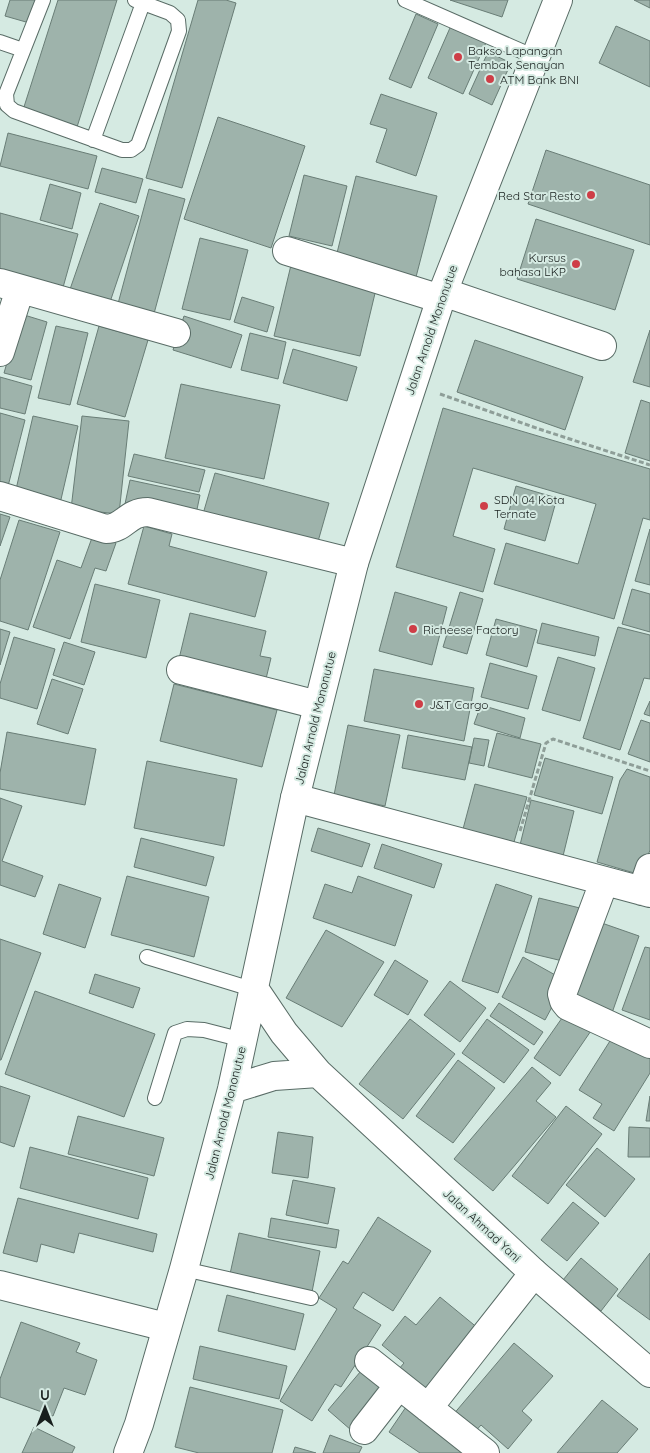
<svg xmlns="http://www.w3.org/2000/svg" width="650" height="1453" font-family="Quicksand,sans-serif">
<rect width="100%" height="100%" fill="#d5eae2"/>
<path fill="#9eb3ab" stroke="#697d76" d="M 10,0 L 40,0 L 33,24 L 5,16 Z
M 58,0 L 117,0 L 77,127 L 23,110 Z
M 198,0 L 226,0 L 236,3 L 182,188 L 146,178 Z
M 450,0 L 508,0 L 502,17 Z
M 634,0 L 650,0 L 650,8 Z
M 416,14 L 438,24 L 411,88 L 389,79 Z
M 453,21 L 489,36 L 463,94 L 428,78 Z
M 616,26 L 650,41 L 650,87 L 599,63 Z
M 488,52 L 511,63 L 492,105 L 469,94 Z
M 381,94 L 437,113 L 416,176 L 376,162 L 387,129 L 370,124 Z
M 218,117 L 305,146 L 271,248 L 184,219 Z
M 8,133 L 97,156 L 88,189 L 0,166 Z
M 546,150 L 650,185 L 650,245 L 528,204 Z
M 102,168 L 143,179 L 136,203 L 95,192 Z
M 304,175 L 347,186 L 332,246 L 289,236 Z
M 356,176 L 437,196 L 416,277 L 336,257 Z
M 50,184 L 81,193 L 72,229 L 40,220 Z
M 149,189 L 185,199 L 152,321 L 116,311 Z
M 100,203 L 139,216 L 108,308 L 68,295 Z
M 0,213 L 78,234 L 62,291 L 0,274 Z
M 536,219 L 634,250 L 615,310 L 517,279 Z
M 200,238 L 248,250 L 230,320 L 182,309 Z
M 291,265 L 377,285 L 360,356 L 274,336 Z
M 242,297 L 274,307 L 267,332 L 234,322 Z
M 21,314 L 47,322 L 31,380 L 4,373 Z
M 184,316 L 242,335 L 231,368 L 173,350 Z
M 56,326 L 88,333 L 70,405 L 38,398 Z
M 99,326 L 148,340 L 125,417 L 77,404 Z
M 650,330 L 650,387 L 633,382 Z
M 250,333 L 286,342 L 278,379 L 241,370 Z
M 475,340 L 583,377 L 565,430 L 457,392 Z
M 293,349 L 357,367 L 347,401 L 283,383 Z
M 0,377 L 32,386 L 25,414 L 0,408 Z
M 181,384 L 280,405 L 264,479 L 165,458 Z
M 641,400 L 650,403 L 650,461 L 625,453 Z
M 443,408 L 650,469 L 650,520 L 643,518 L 614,619 L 494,584 L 506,543 L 578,564 L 596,504 L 473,468 L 453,536 L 495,549 L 483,592 L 396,567 Z
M 0,413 L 25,420 L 6,494 L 0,493 Z
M 33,416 L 78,426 L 59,508 L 14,498 Z
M 82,416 L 129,421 L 119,514 L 71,509 Z
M 134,454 L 205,470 L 199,492 L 128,476 Z
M 215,473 L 329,503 L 317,545 L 203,514 Z
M 130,480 L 200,495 L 195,519 L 125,504 Z
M 516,486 L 557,498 L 545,541 L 504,529 Z
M 0,514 L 10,517 L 0,546 Z
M 19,520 L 60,532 L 28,630 L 0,621 L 0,580 Z
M 144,526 L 172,534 L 169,546 L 267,572 L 255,617 L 128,584 Z
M 650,529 L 650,585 L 635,581 Z
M 93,535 L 116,543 L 106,571 L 95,568 L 70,639 L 33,627 L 57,560 L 81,568 Z
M 95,584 L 160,600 L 146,658 L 81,642 Z
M 632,589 L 650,594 L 650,632 L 622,624 Z
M 395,592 L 447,607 L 432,665 L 379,651 Z
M 460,592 L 483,599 L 467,654 L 443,647 Z
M 190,613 L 266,631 L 260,656 L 271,658 L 265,683 L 178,663 Z
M 496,619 L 537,630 L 527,667 L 486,655 Z
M 542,623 L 599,637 L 595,656 L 537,643 Z
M 618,627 L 650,635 L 650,679 L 644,678 L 620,750 L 583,738 Z
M 0,629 L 10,632 L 0,665 Z
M 14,637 L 55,649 L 37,709 L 0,698 L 0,684 Z
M 64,642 L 95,652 L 84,685 L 53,675 Z
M 558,657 L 595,668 L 580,721 L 542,710 Z
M 490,663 L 537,676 L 528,709 L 481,697 Z
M 374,669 L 474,688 L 464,741 L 364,721 Z
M 52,679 L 83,689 L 68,734 L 37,724 Z
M 174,684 L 277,710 L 262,767 L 160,741 Z
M 650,701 L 650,716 L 644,714 Z
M 481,705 L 525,718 L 520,738 L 474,724 Z
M 641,720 L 650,723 L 650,762 L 628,754 Z
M 348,725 L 400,735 L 385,806 L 334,795 Z
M 7,732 L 96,749 L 85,805 L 0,789 L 0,773 Z
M 497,733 L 541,744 L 532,778 L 488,767 Z
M 408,735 L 472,747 L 465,780 L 402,768 Z
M 474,738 L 489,740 L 484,766 L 469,763 Z
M 545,758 L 613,777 L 602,814 L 534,795 Z
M 147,761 L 237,779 L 224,846 L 134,828 Z
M 627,769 L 650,777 L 650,850 L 641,875 L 597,862 L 620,780 Z
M 475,784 L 527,797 L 514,842 L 463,829 Z
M 0,798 L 22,806 L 2,861 L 43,876 L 35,897 L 0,885 Z
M 531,800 L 574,811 L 563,856 L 520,845 Z
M 318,828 L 370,844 L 362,867 L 311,851 Z
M 141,838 L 214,857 L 206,886 L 134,867 Z
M 382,844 L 442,864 L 434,888 L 374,868 Z
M 127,876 L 209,897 L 194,957 L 111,935 Z
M 358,876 L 412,895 L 395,946 L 313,918 L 325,884 L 352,893 Z
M 59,884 L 101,898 L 85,948 L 43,934 Z
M 496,884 L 532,896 L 498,993 L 462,981 Z
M 539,898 L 584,909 L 571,963 L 525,952 Z
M 596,921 L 639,936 L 612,1013 L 569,998 Z
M 326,930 L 384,962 L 342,1027 L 286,998 Z
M 0,939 L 41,953 L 1,1060 L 0,1060 Z
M 645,947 L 650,948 L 650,1020 L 622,1010 Z
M 523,957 L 566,981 L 545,1020 L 502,997 Z
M 395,960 L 428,981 L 408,1015 L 374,995 Z
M 95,974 L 140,988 L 133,1008 L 89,993 Z
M 450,981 L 486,1008 L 460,1042 L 424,1015 Z
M 35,991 L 155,1034 L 124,1117 L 5,1074 Z
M 499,1003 L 543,1032 L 534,1045 L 490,1016 Z
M 569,1008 L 595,1025 L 560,1076 L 534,1058 Z
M 410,1019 L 455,1054 L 403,1119 L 359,1084 Z
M 487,1019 L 529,1050 L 504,1083 L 462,1053 Z
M 615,1033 L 650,1055 L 650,1073 L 614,1131 L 593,1118 L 602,1104 L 579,1090 Z
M 458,1060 L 495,1088 L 453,1143 L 416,1116 Z
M 532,1067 L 551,1083 L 536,1101 L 556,1117 L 493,1191 L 454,1159 Z
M 0,1086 L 30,1096 L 14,1147 L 0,1142 Z
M 650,1096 L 650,1121 L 646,1121 Z
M 566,1106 L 602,1134 L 548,1204 L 512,1176 Z
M 78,1116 L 164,1138 L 154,1176 L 68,1154 Z
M 629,1127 L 650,1128 L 650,1157 L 628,1157 Z
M 278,1132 L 313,1137 L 308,1178 L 272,1173 Z
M 30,1147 L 148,1178 L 138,1219 L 20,1188 Z
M 597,1148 L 635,1179 L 605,1217 L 566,1185 Z
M 293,1180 L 335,1188 L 328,1224 L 286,1215 Z
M 18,1198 L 157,1234 L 153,1252 L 79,1233 L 74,1253 L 41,1244 L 37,1262 L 3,1253 Z
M 573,1202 L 599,1223 L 567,1261 L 541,1240 Z
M 378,1217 L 431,1251 L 393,1311 L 363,1292 L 353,1308 L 381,1325 L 341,1387 L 335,1384 L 312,1421 L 280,1401 L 337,1309 L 319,1298 L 343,1261 L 348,1264 Z
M 271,1218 L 339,1230 L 336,1248 L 268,1237 Z
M 239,1233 L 320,1251 L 312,1292 L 230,1274 Z
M 650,1253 L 650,1320 L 617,1296 Z
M 581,1258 L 618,1289 L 601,1311 L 563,1280 Z
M 227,1295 L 304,1314 L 295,1350 L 218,1331 Z
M 440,1297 L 479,1329 L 422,1400 L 393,1376 L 404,1363 L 382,1345 L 405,1316 L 416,1325 Z
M 21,1322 L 80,1343 L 76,1352 L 97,1360 L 85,1395 L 64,1388 L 53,1416 L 0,1397 L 0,1379 Z
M 514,1343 L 553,1376 L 522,1411 L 532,1420 L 508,1449 L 481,1425 L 474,1433 L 452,1416 Z
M 200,1346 L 287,1366 L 279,1399 L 193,1379 Z
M 366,1365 L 390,1385 L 351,1430 L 328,1410 Z
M 190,1387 L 283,1410 L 272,1453 L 199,1453 L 175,1447 Z
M 602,1400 L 638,1429 L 617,1453 L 557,1453 Z
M 408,1404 L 480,1453 L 420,1453 L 389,1432 Z
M 34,1427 L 75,1447 L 72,1453 L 22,1453 Z
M 330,1435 L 362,1447 L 359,1453 L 323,1453 Z
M 295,1447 L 316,1453 L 293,1453 Z"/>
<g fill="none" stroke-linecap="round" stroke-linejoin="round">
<defs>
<path id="lane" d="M 43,0 L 6,94 L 7,105 L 14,111 L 122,150 L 131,150 L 138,145 L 179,31 L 178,20 L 170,13 L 135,0
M 405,0 L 535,57
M 0,42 L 23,50
M 93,140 L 143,3
M 147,957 L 255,990
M 155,1098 L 175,1033 L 187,1029 L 204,1030 L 243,1040
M 184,1269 L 311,1298"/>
<path id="street" d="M 287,251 L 441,299
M 0,283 L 176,333
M 443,292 L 602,346
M 0,352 L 20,289
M 0,496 L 106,529 C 124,529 127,512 148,512 L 354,563
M 181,670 L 318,705
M 295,798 L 650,893
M 604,882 L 562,994 L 564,1001 L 568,1006 L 650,1044
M 642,891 L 650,868
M 0,1285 L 166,1327
M 369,1361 L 485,1453
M 428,1408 L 534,1273
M 364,1430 L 399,1385"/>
<path id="highway" d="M 255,990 L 284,1033 L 318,1073 L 534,1273 L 650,1373
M 232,1089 L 274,1076 L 318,1073
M 128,1453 L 139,1424 L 184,1269 L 232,1089 L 295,798 L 354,563 L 443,292 L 558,0"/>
</defs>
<use href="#lane" stroke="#596c66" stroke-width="16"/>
<use href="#street" stroke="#596c66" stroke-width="30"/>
<use href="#highway" stroke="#596c66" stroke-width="30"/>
<path stroke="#8e9e98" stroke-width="3" stroke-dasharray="5 2.5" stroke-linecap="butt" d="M 440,394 L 539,429 L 650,465
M 520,831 L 546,743 L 553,739 L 650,771"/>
<use href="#lane" stroke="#fff" stroke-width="14"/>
<use href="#street" stroke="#fff" stroke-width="28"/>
<use href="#highway" stroke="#fff" stroke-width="28"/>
</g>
<g fill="#ce3e47" stroke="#d5eae2" stroke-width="2">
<circle cx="458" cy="57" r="5"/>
<circle cx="490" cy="79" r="5"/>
<circle cx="591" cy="195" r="5"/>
<circle cx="576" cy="264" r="5"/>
<circle cx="484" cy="506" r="5"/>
<circle cx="413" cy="629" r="5"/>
<circle cx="419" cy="704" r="5"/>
</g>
<g text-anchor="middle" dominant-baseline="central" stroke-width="4" stroke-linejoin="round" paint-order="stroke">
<g font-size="12" fill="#181f1d" stroke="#d5eae2" text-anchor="start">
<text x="468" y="50">Bakso Lapangan<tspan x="468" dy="14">Tembak Senayan</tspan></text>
<text x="500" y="79">ATM Bank BNI</text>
<text x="581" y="195" text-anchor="end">Red Star Resto</text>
<text x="566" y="257" text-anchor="end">Kursus<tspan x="566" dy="14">bahasa LKP</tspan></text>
<text x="494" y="499">SDN 04 Kota<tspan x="494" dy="14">Ternate</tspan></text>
<text x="423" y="629">Richeese Factory</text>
<text x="429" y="704">J&amp;T Cargo</text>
</g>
<g font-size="12" fill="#181f1d" stroke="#d5eae2">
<text transform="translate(431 330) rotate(-71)">Jalan Arnold Mononutue</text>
<text transform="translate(315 718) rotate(-76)">Jalan Arnold Mononutue</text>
<text transform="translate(225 1113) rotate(-76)">Jalan Arnold Mononutue</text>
<text transform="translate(482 1225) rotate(43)">Jalan Ahmad Yani</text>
</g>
</g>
<g transform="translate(45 1408)" stroke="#d5eae2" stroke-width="4" paint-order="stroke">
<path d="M0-4L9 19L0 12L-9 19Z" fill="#181f1d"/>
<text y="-8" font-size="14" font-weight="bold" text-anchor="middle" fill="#181f1d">U</text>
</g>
</svg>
